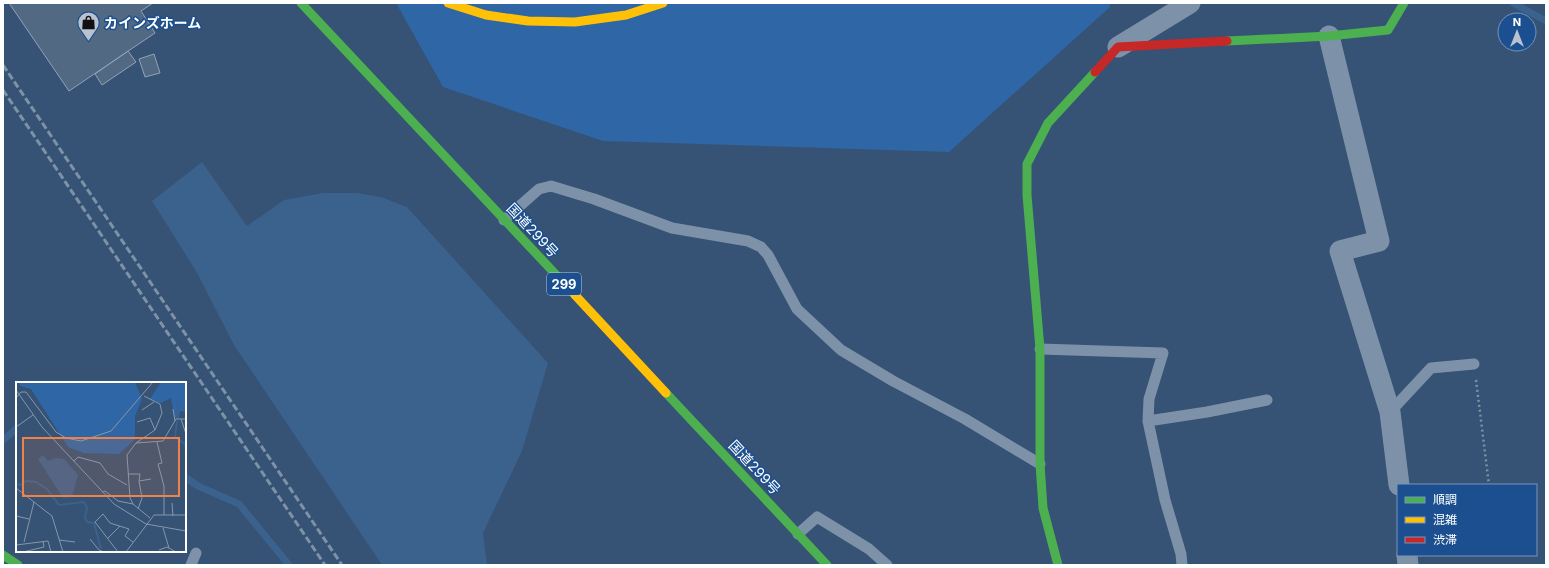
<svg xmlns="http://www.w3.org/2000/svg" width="1549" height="568" font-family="Inter,'Noto Sans JP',sans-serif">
<rect width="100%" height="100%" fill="#365274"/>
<path fill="#2f66a5" d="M 396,3 L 1110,3 L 1110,7 L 949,152 L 603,141 L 443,87 Z"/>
<path fill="#3b618d" d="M 202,162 L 247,226 L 284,200 L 323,193 L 357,193 L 381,197 L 407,207 L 548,363 L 522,451 L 483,533 L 487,565 L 382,565 L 234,345 L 196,271 L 152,201 Z"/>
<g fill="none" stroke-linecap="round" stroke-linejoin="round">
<path stroke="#3b618d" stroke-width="7" d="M 1513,3 L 1546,21
M 3,440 L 17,428
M 185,477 L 198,486 L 239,504 L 289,565"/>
</g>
<path fill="#526984" stroke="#92a2b6" d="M 9,3 L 153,3 L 141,11 L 155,33 L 69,91 Z
M 128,51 L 136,62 L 102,85 L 95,74 Z
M 154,54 L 160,73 L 145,77 L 139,59 Z"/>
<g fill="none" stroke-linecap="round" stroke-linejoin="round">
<path stroke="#7d92a8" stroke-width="2.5" stroke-dasharray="2 3" stroke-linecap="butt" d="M 1476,380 L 1489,485"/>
<path stroke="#7d92a8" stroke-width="11" d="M 504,220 L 539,189 L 551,186 L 594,199 L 672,228 L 748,241 L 761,247 L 768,255 L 797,309 L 841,350 L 893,381 L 965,419 L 1040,464
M 1040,349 L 1163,353 L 1149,399 L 1148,421 L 1165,500 L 1181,554 L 1182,565
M 1390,412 L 1431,368 L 1474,364
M 1148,421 L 1207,412 L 1267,400
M 798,534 L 817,517 L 869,549 L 887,565
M 191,565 L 196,553"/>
<path stroke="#7d92a8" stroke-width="21" d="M 1329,36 L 1379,241 L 1340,251 L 1390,412 L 1399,485
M 1118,47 L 1190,3
M 1407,555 L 1408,565"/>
<path stroke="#4caf50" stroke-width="9" d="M 301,3 L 575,295
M 1227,41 L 1329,36 L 1388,30 L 1404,3
M 666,393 L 827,565
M 3,555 L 18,565
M 1058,565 L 1043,508 L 1040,464 L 1040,349 L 1027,195 L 1027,164 L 1048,123 L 1095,72"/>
<path stroke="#ffc107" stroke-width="9" d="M 448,3 L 486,15 L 528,21 L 575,22 L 626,15 L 663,3
M 575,295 L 666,393"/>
<path stroke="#c62828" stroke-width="9" d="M 1095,72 L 1118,47 L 1227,41"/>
<path stroke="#7e92a7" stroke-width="3" stroke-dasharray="7 3" stroke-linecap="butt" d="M 3,65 L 342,565
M 3,90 L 325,565"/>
</g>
<defs>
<symbol id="shop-pin" viewBox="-11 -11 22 30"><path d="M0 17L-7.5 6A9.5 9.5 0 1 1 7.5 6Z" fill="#b9c2ce" stroke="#1b4f8f"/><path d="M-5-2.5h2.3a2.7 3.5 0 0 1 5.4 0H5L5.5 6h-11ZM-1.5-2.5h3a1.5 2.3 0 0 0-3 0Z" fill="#111"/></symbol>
</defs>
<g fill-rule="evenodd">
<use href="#shop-pin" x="76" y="10" width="25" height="34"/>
</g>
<g text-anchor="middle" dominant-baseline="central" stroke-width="3" stroke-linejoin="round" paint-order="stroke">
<rect fill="#1b4f8f" stroke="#bbcadd" stroke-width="1" x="547" y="273" width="34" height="22" rx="3"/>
<g font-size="13" font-weight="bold" fill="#fff">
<text x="564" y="284">299</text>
</g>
<g font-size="14" font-weight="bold" fill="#fff" stroke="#1b4f8f" text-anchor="start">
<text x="104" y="22">カインズホーム</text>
</g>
<g font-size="14" fill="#fff" stroke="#1b4f8f">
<text transform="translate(533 230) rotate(47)">国道299号</text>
<text transform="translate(755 467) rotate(47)">国道299号</text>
</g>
</g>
<g transform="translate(16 382)">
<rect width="170" height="170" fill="#365274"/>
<path d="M 3,0 L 119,0 L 126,17 L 119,34 L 119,57 L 103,72 L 68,71 L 52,65 L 15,7 L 4,4 ZM 145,0 L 170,0 L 170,30 L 164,29 L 163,36 L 159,36 L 155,16 L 145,21 L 134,17 Z" fill="#2f66a5"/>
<path d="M 27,73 L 32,79 L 39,76 L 48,77 L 62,93 L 56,115 L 47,116 L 22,77 Z" fill="#3b618d"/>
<path fill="none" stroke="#3b618d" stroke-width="2" d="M 161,35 L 162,20M 161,39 L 159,55 L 169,62 L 170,68M 0,102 L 4,103 L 10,99 L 20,100 L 31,107 L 43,123 L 68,120 L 71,126 L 69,136 L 71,140 L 78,141 L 85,167"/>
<path fill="none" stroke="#8697ac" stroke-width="1" d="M 0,8 L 26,45 L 98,122 L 130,142 L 170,149M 0,16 L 5,10 L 10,10 L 40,50 L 50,56 L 65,59 L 95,49 L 137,0M 157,27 L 159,39M 126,28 L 138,20M 165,37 L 170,52M 121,40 L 134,36 L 139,48M 0,45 L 17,33M 141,60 L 146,81 L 142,82 L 148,104 L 148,133M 120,61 L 139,48 L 146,31 L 144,22 L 128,14M 58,79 L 62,75 L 84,81 L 92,92 L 111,103M 112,92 L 124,92 L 123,99 L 126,116 L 122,127M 123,99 L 135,97M 0,106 L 36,134 L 47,170M 87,110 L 89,109 L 102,119 L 117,122M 156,121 L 157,134M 0,134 L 13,137M 134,136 L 117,122 L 114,116 L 111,73 L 120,61 L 147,59 L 160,37 L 170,37M 147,146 L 153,166M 92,156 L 104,144M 74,157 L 83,168 L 88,170M 43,158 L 59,160M 8,160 L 18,120M 0,163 L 32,159 L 35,170M 143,168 L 151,165 L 160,170M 7,170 L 28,165 L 27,159M 102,170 L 79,140 L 87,132 L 94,141 L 113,147 L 109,154 L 117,160M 110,170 L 138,133 L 170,133"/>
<path fill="#ee8249" fill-opacity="0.15" stroke="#ee8249" stroke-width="2" d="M 7,56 L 163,56 L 163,114 L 7,114 Z"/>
<rect width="170" height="170" fill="none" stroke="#fff" stroke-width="2"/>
</g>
<rect width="1549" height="568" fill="none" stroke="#ffffff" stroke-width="8"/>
<rect x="1397" y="484" width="140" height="72" fill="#1b4f8f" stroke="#7695bc"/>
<rect x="1405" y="497" width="20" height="6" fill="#4caf50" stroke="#7695bc"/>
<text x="1433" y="504" font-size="12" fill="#ffffff">順調</text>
<rect x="1405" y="517" width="20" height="6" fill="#ffc107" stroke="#7695bc"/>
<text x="1433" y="524" font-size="12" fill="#ffffff">混雑</text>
<rect x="1405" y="537" width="20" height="6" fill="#c62828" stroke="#7695bc"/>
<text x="1433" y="544" font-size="12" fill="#ffffff">渋滞</text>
<g transform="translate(1517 32)"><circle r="19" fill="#1b4f8f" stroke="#7695bc"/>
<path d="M0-3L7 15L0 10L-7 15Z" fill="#b9c2ce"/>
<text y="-6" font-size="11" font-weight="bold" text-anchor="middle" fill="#ffffff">N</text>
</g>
</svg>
